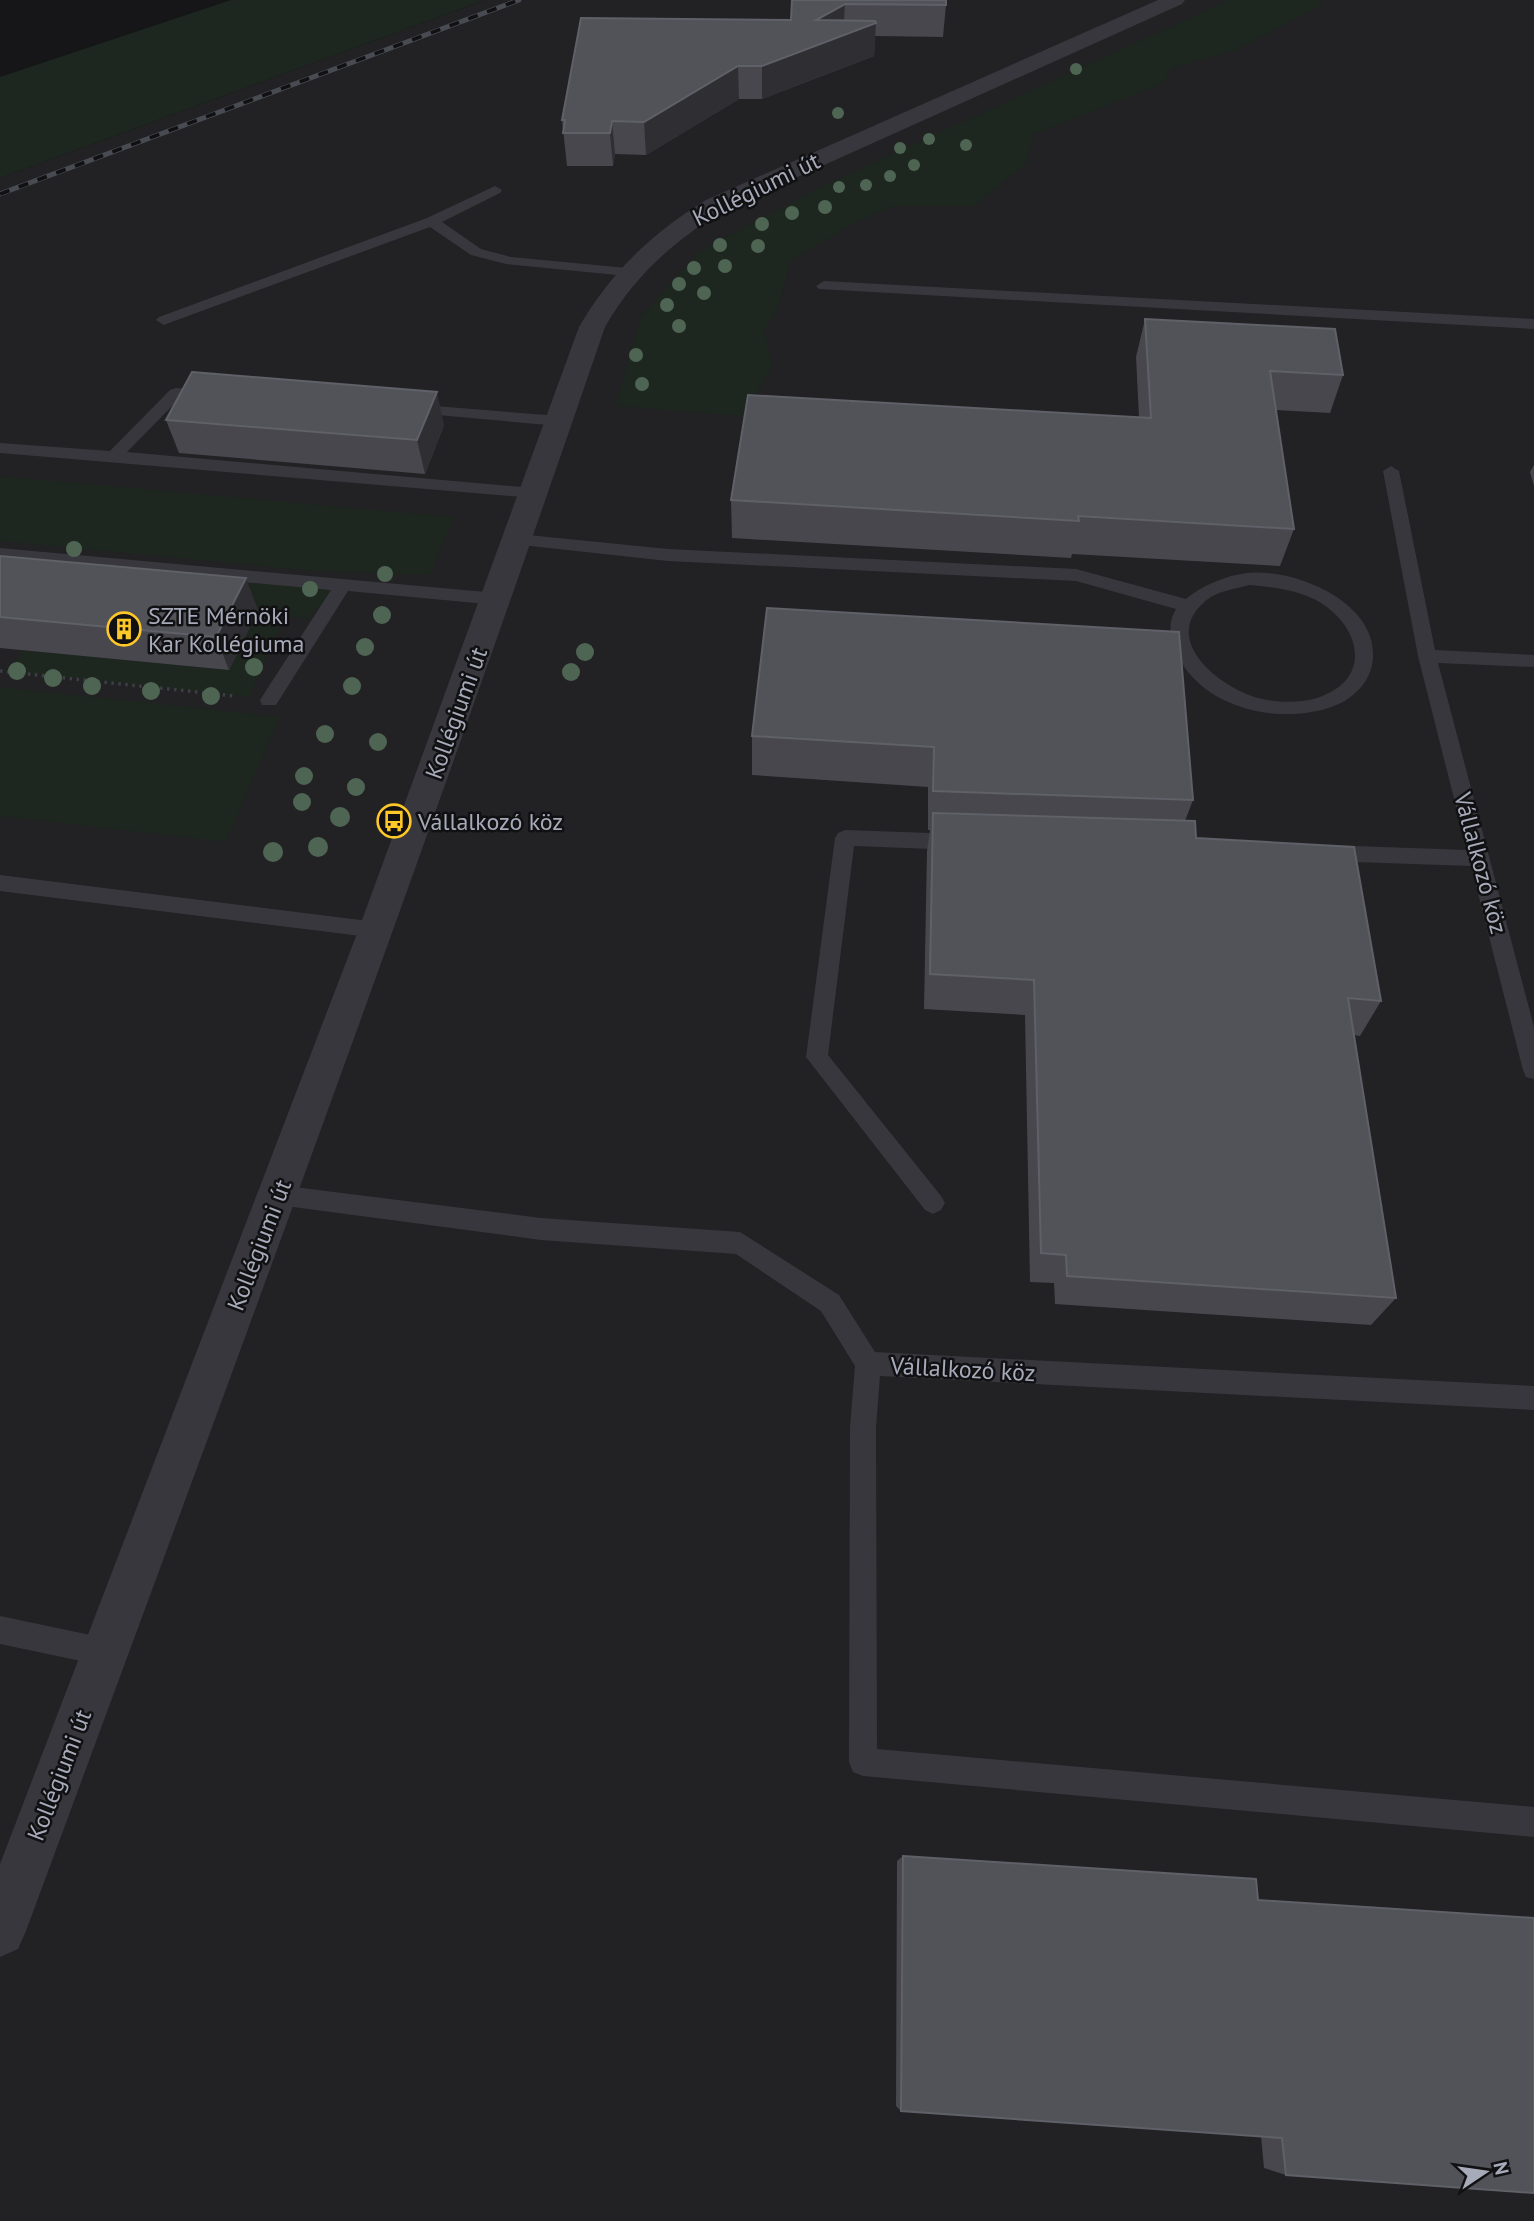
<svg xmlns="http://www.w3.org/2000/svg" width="1534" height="2221" font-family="'PT Sans',sans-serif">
<rect width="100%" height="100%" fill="#161618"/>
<path fill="#222225" d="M 485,0 L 1534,0 L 1534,2221 L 0,2221 L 0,178 Z"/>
<path fill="#1d261f" d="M 231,0 L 485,0 L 0,178 L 0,77 Z
M 1229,0 L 1320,0 L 1320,6 L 1237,50 L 1172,68 L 1163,84 L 1034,134 L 1026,164 L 974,206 L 893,206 L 851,225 L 791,261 L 777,311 L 764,329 L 773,367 L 741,416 L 615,406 L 641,316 L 700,251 L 825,185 Z
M 0,476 L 454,517 L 430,575 L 312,571 L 0,541 Z
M 0,554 L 343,585 L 306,619 L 285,616 L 249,697 L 12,672 L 22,650 L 229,670 Z
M 0,687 L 246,713 L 280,717 L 226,842 L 0,816 Z"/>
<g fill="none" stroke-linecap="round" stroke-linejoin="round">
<path stroke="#3c3e44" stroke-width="3.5" stroke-dasharray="2.5 4.5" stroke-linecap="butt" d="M 0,671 L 234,696"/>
<path fill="#37373d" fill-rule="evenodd" d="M 495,186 L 502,190 L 500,193 L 442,222 L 481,249 L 511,257 L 627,268 L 634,272 L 627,276 L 506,264 L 471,255 L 430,227 L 169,323 L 164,325 L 156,320 L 159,317 L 427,218 Z
M 824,281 L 1534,319 L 1534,329 L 819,289 L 816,286 Z
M 176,388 L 212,391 L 220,396 L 212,401 L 180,398 L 127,452 L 534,488 L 542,493 L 534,498 L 0,453 L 0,443 L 110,451 L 170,390 Z
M 410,404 L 559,416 L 567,421 L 559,426 L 404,412 L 402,409 L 404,406 Z
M 1391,466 L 1399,471 L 1435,650 L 1534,655 L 1534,667 L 1438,663 L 1534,1027 L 1534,1079 L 1526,1077 L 1523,1070 L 1471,866 L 1326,861 L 1319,859 L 1316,853 L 1319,847 L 1326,845 L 1467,850 L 1418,656 L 1383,471 Z
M 518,534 L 668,549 L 1076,569 L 1186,599 C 1201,586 1227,575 1248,573 C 1297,568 1384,605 1372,665 C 1369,682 1354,697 1339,704 C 1286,727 1203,711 1177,654 C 1170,639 1167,624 1176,609 L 1076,581 L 668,561 L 512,544 L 509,540 ZM 1249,585 C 1271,587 1295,589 1316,600 C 1360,624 1375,679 1317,698 C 1296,704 1269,703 1249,695 C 1210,680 1161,635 1208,599 C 1218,591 1236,589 1249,585 Z
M 0,548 L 497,593 L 506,599 L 497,605 L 348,591 L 276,705 L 262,705 L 260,700 L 331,590 L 0,560 Z
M 845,830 L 959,834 L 966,837 L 969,842 L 966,847 L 959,850 L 854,846 L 828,1055 L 941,1196 L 945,1203 L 941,1210 L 933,1214 L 925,1210 L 806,1057 L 835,838 L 838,833 Z
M 0,875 L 377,922 L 384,924 L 388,930 L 384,936 L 377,938 L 0,891 Z
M 278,1185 L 541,1218 L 740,1232 L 839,1295 L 875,1352 L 1534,1386 L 1534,1410 L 880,1376 L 876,1427 L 877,1749 L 1534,1807 L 1534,1837 L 863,1776 L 853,1772 L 849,1762 L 850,1427 L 855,1366 L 821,1311 L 736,1254 L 541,1240 L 278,1205 L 270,1202 L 266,1195 L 270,1188 Z
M 0,1616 L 105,1638 L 115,1642 L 119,1652 L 115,1662 L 105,1666 L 0,1644 Z"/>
<path fill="#37373d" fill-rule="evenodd" d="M 1158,0 L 1185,0 L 1182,4 L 724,210 C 674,241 634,276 605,327 C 421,865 223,1398 26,1931 L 18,1949 L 0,1957 L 0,1864 L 358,931 L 579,327 C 611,272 652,233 706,200 Z"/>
<defs>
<path id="rail" d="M 0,194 L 519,0"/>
</defs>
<use href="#rail" stroke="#494b52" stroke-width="5"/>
<use href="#rail" stroke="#111113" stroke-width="3.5" stroke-dasharray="10" stroke-linecap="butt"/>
</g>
<g fill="#4f6553">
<circle cx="1076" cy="69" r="6"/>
<circle cx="838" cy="113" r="6"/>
<circle cx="929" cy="139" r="6"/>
<circle cx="966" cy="145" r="6"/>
<circle cx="900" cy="148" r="6"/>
<circle cx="914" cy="165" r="6"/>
<circle cx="890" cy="176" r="6"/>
<circle cx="866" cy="185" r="6"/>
<circle cx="839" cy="187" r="6"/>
<circle cx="825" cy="207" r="7"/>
<circle cx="792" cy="213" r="7"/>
<circle cx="762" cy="224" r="7"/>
<circle cx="720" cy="245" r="7"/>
<circle cx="758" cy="246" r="7"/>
<circle cx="725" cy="266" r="7"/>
<circle cx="694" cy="268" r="7"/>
<circle cx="679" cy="284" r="7"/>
<circle cx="704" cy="293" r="7"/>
<circle cx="667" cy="305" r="7"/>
<circle cx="679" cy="326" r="7"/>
<circle cx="636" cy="355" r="7"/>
<circle cx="642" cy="384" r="7"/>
<circle cx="74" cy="549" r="8"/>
<circle cx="385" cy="574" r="8"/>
<circle cx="310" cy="589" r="8"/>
<circle cx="382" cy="615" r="9"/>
<circle cx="365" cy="647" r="9"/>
<circle cx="585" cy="652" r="9"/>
<circle cx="254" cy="667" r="9"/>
<circle cx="17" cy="671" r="9"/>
<circle cx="571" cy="672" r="9"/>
<circle cx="53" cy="678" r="9"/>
<circle cx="92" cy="686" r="9"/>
<circle cx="352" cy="686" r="9"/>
<circle cx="151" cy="691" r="9"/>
<circle cx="211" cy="696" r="9"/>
<circle cx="325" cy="734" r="9"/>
<circle cx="378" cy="742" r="9"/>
<circle cx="304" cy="776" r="9"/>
<circle cx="356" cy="787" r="9"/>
<circle cx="302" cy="802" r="9"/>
<circle cx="340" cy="817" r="10"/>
<circle cx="318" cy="847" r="10"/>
<circle cx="273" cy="852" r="10"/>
</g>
<path fill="#47474d" d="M 792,0 L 946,5 L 943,37 L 875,36 L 874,56 L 762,99 L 739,99 L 646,155 L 615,154 L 613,166 L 567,166 L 562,120 L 791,20 Z
M 1145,319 L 1343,375 L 1330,413 L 1276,410 L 1294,529 L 1280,566 L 1072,554 L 1071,558 L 732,538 L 731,500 L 1139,417 L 1136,357 Z
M 166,420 L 444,425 L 425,474 L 179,453 Z
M 1534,465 L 1534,486 L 1530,472 Z
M 0,556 L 258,610 L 229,670 L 0,648 Z
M 767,608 L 1193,800 L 1185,821 L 1196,838 L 1381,1001 L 1360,1036 L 1354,1035 L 1396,1298 L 1371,1325 L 1055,1304 L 1054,1283 L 1030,1282 L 1025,1015 L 924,1009 L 927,851 L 930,830 L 928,830 L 928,787 L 752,775 L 752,736 Z
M 903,1856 L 1256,1879 L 1286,2175 L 1264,2168 L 1261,2136 L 901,2111 L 896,2106 L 897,1861 Z"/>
<path fill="#2f2f33" d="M 845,4 L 843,36 L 876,23 L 874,56 L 762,99 L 762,66 L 816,20 Z
M 738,66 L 739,99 L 646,155 L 644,122 Z
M 612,121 L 615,154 L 613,166 L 610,133 Z
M 437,392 L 444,425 L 425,474 L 417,440 Z
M 246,578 L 258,610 L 229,670 L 216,637 Z"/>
<path fill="#525259" stroke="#5f6068" stroke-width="2" d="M 792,0 L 946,0 L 946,5 L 845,4 L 816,20 L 875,21 L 876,23 L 762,66 L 738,66 L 644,122 L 612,121 L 610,133 L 563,133 L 565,120 L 562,120 L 581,18 L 791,20 Z
M 1145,319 L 1335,329 L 1343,375 L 1270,371 L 1294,529 L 1078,516 L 1079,521 L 731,500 L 748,395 L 1151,418 Z
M 192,372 L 437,392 L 417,440 L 166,420 Z
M 0,556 L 246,578 L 216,637 L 0,617 Z
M 767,608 L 1179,632 L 1193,800 L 933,791 L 934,747 L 752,736 Z
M 933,813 L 1195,821 L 1196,838 L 1354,847 L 1381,1001 L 1348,998 L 1396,1298 L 1067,1276 L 1066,1255 L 1041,1253 L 1034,980 L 930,974 Z
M 903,1856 L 1256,1879 L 1258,1900 L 1534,1918 L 1534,2193 L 1286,2175 L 1282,2138 L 901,2111 Z"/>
<defs>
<symbol id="building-ring" viewBox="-11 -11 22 22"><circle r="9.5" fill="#111113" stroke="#fec828" stroke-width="1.5"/><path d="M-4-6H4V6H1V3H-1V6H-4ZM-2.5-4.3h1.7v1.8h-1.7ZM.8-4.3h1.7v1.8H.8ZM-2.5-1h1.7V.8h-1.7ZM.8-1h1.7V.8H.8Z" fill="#fec828"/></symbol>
<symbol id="bus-ring" viewBox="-11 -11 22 22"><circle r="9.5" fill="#111113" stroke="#fec828" stroke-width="1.5"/><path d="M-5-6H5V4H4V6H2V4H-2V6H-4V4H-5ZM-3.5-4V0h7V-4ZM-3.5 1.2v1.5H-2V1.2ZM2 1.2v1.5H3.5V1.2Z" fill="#fec828"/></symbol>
</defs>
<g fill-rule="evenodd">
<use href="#building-ring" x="105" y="610" width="38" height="38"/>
<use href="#bus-ring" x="375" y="802" width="38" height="38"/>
</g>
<g text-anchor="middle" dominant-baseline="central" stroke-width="5" stroke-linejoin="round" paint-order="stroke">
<g font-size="24" fill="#a7abb9" stroke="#111113">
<text transform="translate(756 189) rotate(-26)">Kollégiumi út</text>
<text transform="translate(456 713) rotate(-70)">Kollégiumi út</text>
<text transform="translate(1481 863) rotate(75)">Vállalkozó köz</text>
<text transform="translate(259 1245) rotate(-69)">Kollégiumi út</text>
<text transform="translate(963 1369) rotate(3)">Vállalkozó köz</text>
<text transform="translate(59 1775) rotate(-69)">Kollégiumi út</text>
</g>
<g font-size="24" fill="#a7abb9" stroke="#111113" text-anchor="start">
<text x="148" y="615">SZTE Mérnöki<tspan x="148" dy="28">Kar Kollégiuma</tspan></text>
<text x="418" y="821">Vállalkozó köz</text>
</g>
</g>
<g transform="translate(1485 2172) rotate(77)" stroke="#111113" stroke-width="5" paint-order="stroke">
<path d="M0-5L12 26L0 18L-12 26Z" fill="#a7abb9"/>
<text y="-10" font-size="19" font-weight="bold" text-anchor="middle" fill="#a7abb9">N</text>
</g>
</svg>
